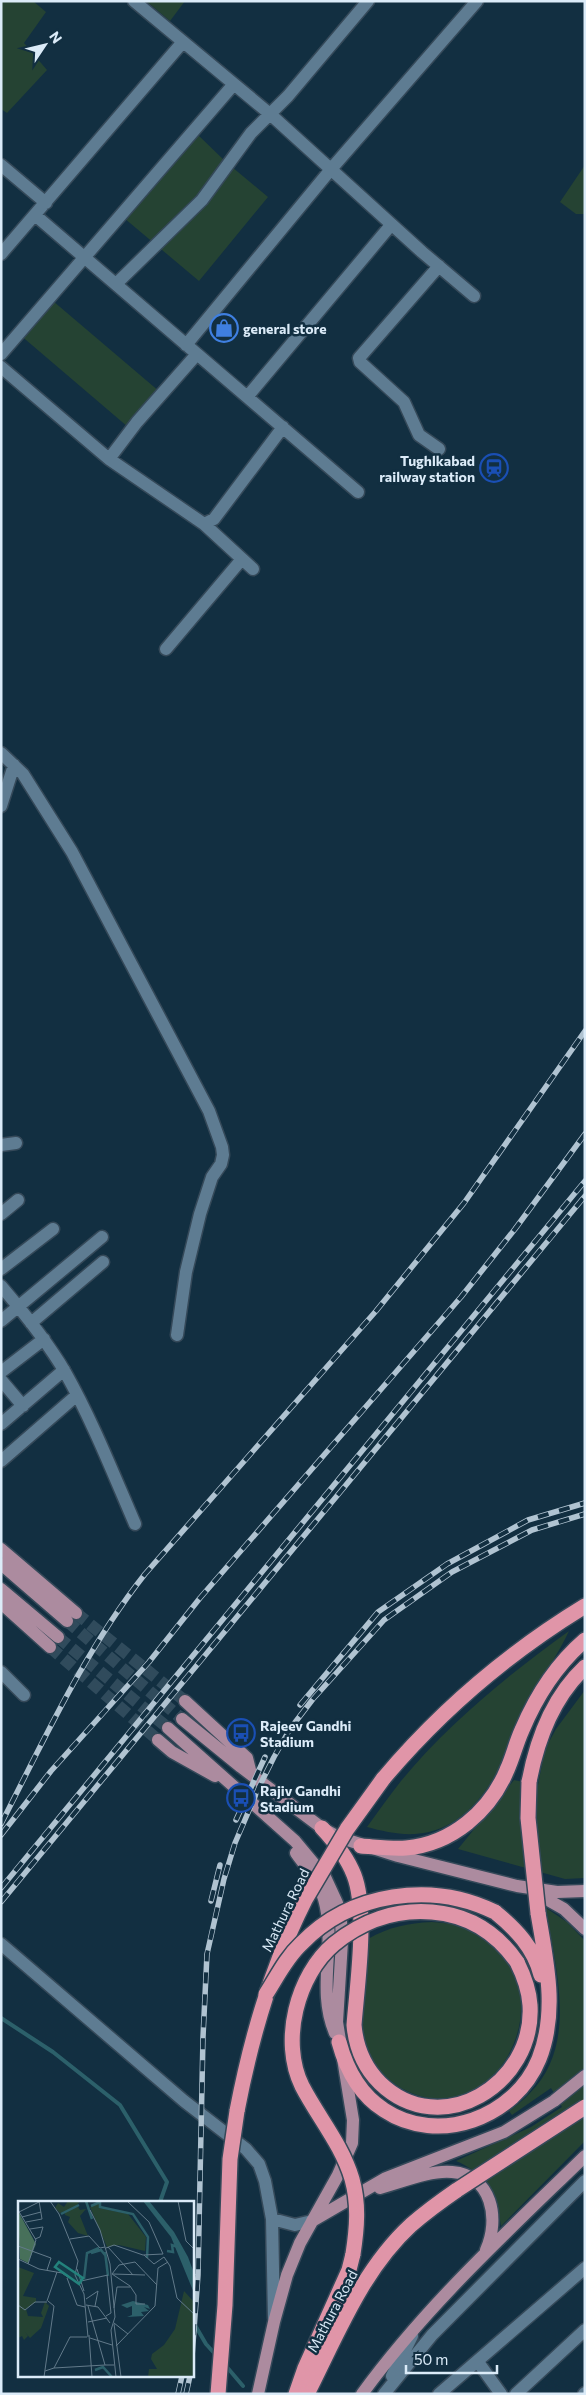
<svg xmlns="http://www.w3.org/2000/svg" width="586" height="2395" font-family="Commissioner,sans-serif">
<rect width="100%" height="100%" fill="#122f41"/>
<path fill="#254333" d="M 1,1 L 33,1 L 46,12 L 24,43 L 47,70 L 7,113 L 1,109 Z
M 146,1 L 185,1 L 170,21 Z
M 196,133 L 226,162 L 268,197 L 199,281 L 124,218 Z
M 585,165 L 585,214 L 576,214 L 560,202 Z
M 53,301 L 160,392 L 128,427 L 19,334 Z
M 569,1631 C 558,1655 542,1676 531,1701 C 508,1751 482,1830 415,1834 C 399,1835 382,1831 367,1827 C 378,1812 389,1796 401,1781 C 449,1723 508,1675 569,1631 Z
M 585,1690 L 585,1878 L 565,1879 L 458,1849 L 514,1780 L 538,1785 L 545,1749 L 556,1729 Z
M 546,1908 L 567,1922 L 585,1941 L 585,2141 L 501,2226 C 497,2195 485,2173 456,2161 L 531,2127 L 562,2107 L 551,2088 L 512,2115 L 509,2111 C 516,2105 524,2100 530,2093 C 579,2044 555,1968 546,1908 Z
M 432,1922 C 441,1923 450,1923 459,1925 C 469,1928 480,1936 488,1942 C 566,1999 493,2135 405,2090 C 388,2082 372,2064 365,2046 C 357,2021 366,1967 368,1939 C 389,1927 408,1923 432,1922 Z"/>
<g fill="none" stroke-linecap="round" stroke-linejoin="round">
<path stroke="#2c606a" stroke-width="4" d="M 1,2018 L 53,2052 L 120,2105 L 167,2182 L 160,2202
M 192,2320 L 206,2344 L 216,2355
M 226,2366 L 243,2386"/>
<path stroke="#304b5c" stroke-width="12" stroke-dasharray="12 6" stroke-linecap="butt" d="M 76,1613 L 185,1701
M 67,1621 L 182,1719
M 58,1637 L 168,1728
M 50,1647 L 158,1740"/>
<defs>
<path id="minor" d="M 134,1 L 270,114 L 422,252 L 474,296
M 1,165 L 46,203
M 35,215 L 358,492
M 1,254 L 182,43
M 439,266 L 359,358 L 360,362 L 404,402 L 419,435 L 439,449
M 116,284 L 202,200 L 251,133 L 288,96 L 368,1
M 186,345 L 332,168 L 477,1
M 1,354 L 234,84
M 1,367 L 109,459 L 204,524 L 214,519 L 283,427
M 247,397 L 391,225
M 109,459 L 137,422 L 197,354
M 204,524 L 253,569
M 166,649 L 242,559
M 1,753 L 23,774 L 72,852 L 209,1111 L 222,1147 L 223,1155 L 221,1164 L 212,1177 L 200,1214 L 186,1272 L 177,1335
M 1,806 L 14,765
M 1,1145 L 16,1143
M 1,1214 L 18,1200
M 1,1269 L 53,1229
M 1,1286 C 24,1313 47,1341 65,1372 C 92,1420 113,1473 135,1524
M 1,1321 L 102,1237
M 31,1323 L 103,1262
M 1,1372 L 44,1339
M 1,1380 L 23,1406
M 1,1424 L 64,1370
M 1,1461 L 77,1395
M 1,1672 L 24,1695
M 1,1944 L 184,2101 L 246,2149 L 259,2164 L 265,2181 L 272,2219 L 274,2318
M 272,2219 L 295,2225 L 312,2221
M 478,2362 L 501,2394
M 392,2376 L 412,2336
M 384,2394 L 432,2335 L 585,2181
M 439,2394 L 585,2268
M 516,2394 L 585,2330
M 584,2394 L 585,2393"/>
<path id="major" d="M 1,1549 L 76,1613
M 1,1564 L 67,1621
M 1,1589 L 58,1637
M 1,1603 L 50,1647
M 185,1701 L 247,1758 L 251,1774
M 182,1719 L 241,1767 L 322,1828 L 338,1837 L 398,1856 L 517,1886 L 557,1892 L 585,1891
M 168,1728 L 295,1841 L 325,1877 L 337,1903 L 341,1921 L 342,1942 L 337,2022 L 353,2120 L 352,2143 L 338,2175 L 300,2243 L 287,2275 L 274,2322 L 258,2394
M 158,1740 L 172,1752 L 215,1776
M 296,1853 C 306,1867 319,1882 324,1899 C 337,1944 316,1989 335,2033
M 534,1892 L 564,1909 L 585,1929
M 380,2188 C 402,2182 429,2170 452,2172 C 492,2175 500,2219 486,2250
M 312,2221 L 386,2178 L 504,2132 L 554,2101 L 585,2076
M 362,2394 C 426,2306 507,2232 585,2156"/>
<path id="highway" d="M 383,1779 C 441,1710 508,1653 585,1606
M 529,1782 C 537,1739 553,1697 585,1667
M 322,1828 C 335,1842 347,1857 354,1875 C 368,1911 357,1986 354,2025 C 356,2048 364,2067 380,2083 C 441,2142 535,2084 530,2005 C 529,1989 524,1976 517,1962
M 361,1846 C 376,1847 391,1849 406,1848 C 452,1844 490,1811 507,1770 C 513,1757 516,1743 522,1730 C 536,1697 557,1664 585,1640
M 495,1912 C 516,1929 534,1948 541,1975
M 339,2042 C 346,2068 359,2094 384,2110 C 438,2146 515,2118 539,2059 C 558,2011 546,1961 538,1913
M 237,2111 C 251,2038 271,1967 305,1900
M 296,2394 L 305,2368 L 349,2270 L 353,2254
M 307,2394 C 337,2335 362,2270 411,2225 C 426,2212 441,2201 457,2190"/>
</defs>
<use href="#minor" stroke="#354959" stroke-width="15"/>
<use href="#major" stroke="#354959" stroke-width="15"/>
<use href="#highway" stroke="#354959" stroke-width="18"/>
<use href="#minor" stroke="#5e7c92" stroke-width="12"/>
<use href="#major" stroke="#ac8b9f" stroke-width="12"/>
<use href="#highway" stroke="#e095a8" stroke-width="15"/>
<defs>
<path id="rail" d="M 300,1705 L 378,1612 L 447,1564 L 528,1520 L 585,1503
M 236,1820 L 265,1757
M 1,1824 C 45,1738 85,1650 145,1574 L 376,1311 L 464,1203 L 585,1031
M 1,1835 L 51,1771 L 149,1662 L 200,1598 L 461,1297 L 515,1229 L 585,1134
M 1,1888 L 585,1181
M 211,1901 L 220,1865
M 1,1902 L 585,1196
M 192,2357 L 198,2275 L 203,2037 L 207,1954 L 224,1879 L 235,1843 L 259,1787 L 274,1757 L 290,1729 L 313,1699 L 384,1620 L 452,1572 L 532,1530 L 585,1514
M 178,2394 L 182,2376
M 186,2394 L 190,2376"/>
</defs>
<use href="#rail" stroke="#b0c3d1" stroke-width="5.5"/>
<use href="#rail" stroke="#122f41" stroke-width="4" stroke-dasharray="11" stroke-linecap="butt"/>
<defs>
<path id="highway-bridge" d="M 529,1782 L 528,1818 L 538,1913
M 305,1900 L 347,1829 L 383,1779
M 266,1994 C 277,1977 286,1958 301,1944 C 351,1892 432,1881 495,1912
M 457,2190 L 585,2107
M 353,2254 C 357,2228 359,2204 352,2179 C 342,2145 318,2117 302,2086 C 280,2041 297,1975 334,1944 C 362,1921 396,1909 432,1912 C 469,1915 496,1932 517,1962
M 218,2394 L 225,2305 L 230,2159 L 237,2111"/>
</defs>
<use href="#highway-bridge" stroke="#354959" stroke-width="18" stroke-linecap="butt"/>
<use href="#highway-bridge" stroke="#e095a8" stroke-width="15"/>
</g>
<defs>
<symbol id="shop-ring" viewBox="-11 -11 22 22"><circle r="9.5" fill="#122f41" stroke="#3f7fe0" stroke-width="1.5"/><path d="M-5-2.5h2.3a2.7 3.5 0 0 1 5.4 0H5L5.5 6h-11ZM-1.5-2.5h3a1.5 2.3 0 0 0-3 0Z" fill="#3f7fe0"/></symbol>
<symbol id="station-ring" viewBox="-11 -11 22 22"><circle r="9.5" fill="#122f41" stroke="#1a4fb4" stroke-width="1.5"/><path d="M-3-6H3Q5-6 5-4V2Q5 4 3 4L4.5 6H3L1.5 4h-3L-3 6H-4.5L-3 4Q-5 4-5 2V-4Q-5-6-3-6ZM-3.5-4v3h7v-3ZM-3.5 1v1.5H-2V1ZM2 1v1.5H3.5V1Z" fill="#1a4fb4"/></symbol>
<symbol id="bus-ring" viewBox="-11 -11 22 22"><circle r="9.5" fill="#122f41" stroke="#1a4fb4" stroke-width="1.5"/><path d="M-5-6H5V4H4V6H2V4H-2V6H-4V4H-5ZM-3.5-4V0h7V-4ZM-3.5 1.2v1.5H-2V1.2ZM2 1.2v1.5H3.5V1.2Z" fill="#1a4fb4"/></symbol>
</defs>
<g fill-rule="evenodd">
<use href="#shop-ring" x="208" y="312" width="32" height="32"/>
<use href="#station-ring" x="478" y="452" width="32" height="32"/>
<use href="#bus-ring" x="225" y="1717" width="32" height="32"/>
<use href="#bus-ring" x="225" y="1782" width="32" height="32"/>
</g>
<g text-anchor="middle" dominant-baseline="central" stroke-width="5" stroke-linejoin="round" paint-order="stroke">
<g font-size="14" font-weight="bold" fill="#dbebf8" stroke="#122f41" text-anchor="start">
<text x="243" y="328">general store</text>
<text x="475" y="460" text-anchor="end">Tughlkabad<tspan x="475" dy="16">railway station</tspan></text>
<text x="260" y="1725">Rajeev Gandhi<tspan x="260" dy="16">Stadium</tspan></text>
<text x="260" y="1790">Rajiv Gandhi<tspan x="260" dy="16">Stadium</tspan></text>
</g>
<g font-size="14" fill="#dbebf8" stroke="#122f41">
<text transform="translate(285 1910) rotate(-64)">Mathura Road</text>
<text transform="translate(332 2311) rotate(-62)">Mathura Road</text>
</g>
</g>
<g transform="translate(18 2201)">
<rect width="176" height="176" fill="#122f41"/>
<path d="M 50,0 L 62,0 L 59,4 L 62,9 L 68,8 L 62,15 L 70,35 L 60,32 L 50,21 L 52,16 L 47,14 L 47,10 L 42,12 L 37,7 L 40,2 L 46,6 ZM 81,2 L 81,7 L 110,13 L 128,36 L 127,50 L 101,44 L 89,46 L 72,6 ZM 0,66 L 16,72 L 5,95 L 18,97 L 18,101 L 8,108 L 10,115 L 25,116 L 23,112 L 27,101 L 31,105 L 23,127 L 12,137 L 7,131 L 10,135 L 6,139 L 4,135 L 0,137 ZM 166,90 L 176,101 L 176,176 L 130,176 L 131,168 L 139,168 L 133,158 L 134,153 L 146,144 L 157,128 Z" fill="#254333"/>
<path d="M 0,10 L 18,43 L 10,62 L 2,58 Z" fill="#47705a"/>
<path d="M 125,0 L 131,0 L 156,31 L 170,56 L 176,72 L 176,92 L 153,36 ZM 115,100 L 130,104 L 132,108 L 126,106 L 131,110 L 123,111 L 126,115 L 109,116 L 114,114 L 114,105 L 109,107 L 103,104 Z" fill="#2c606a"/>
<path fill="none" stroke="#2c606a" stroke-width="2.5" d="M 68,0 L 74,18M 73,5 L 82,1 L 82,6 L 115,13 L 130,36 L 129,57M 43,13 L 61,4M 149,50 L 155,51 L 154,44 L 160,46M 87,51 L 90,75M 73,52 L 83,49 L 87,54M 66,78 L 69,52 L 81,47M 77,169 L 85,166 L 94,176"/>
<path fill="none" stroke="#627a8a" stroke-width="1" d="M 32,0 L 41,13 L 60,60 L 57,74 L 66,93 L 70,136M 160,0 L 168,40 L 177,49M 0,9 L 18,39 L 10,63M 72,9 L 82,29 L 92,63 L 97,116 L 93,129 L 98,176M 1,11 L 21,1M 4,16 L 23,11M 8,21 L 24,18 L 21,0M 12,28 L 25,26 L 22,36 L 17,38M 52,38 L 71,35 L 82,47 L 87,46M 0,45 L 33,57 L 29,69M 90,46 L 115,74M 88,47 L 96,44 L 125,54 L 145,53 L 131,21 L 109,0M 126,54 L 136,63 L 146,56 L 152,65 L 159,97 L 177,114M 0,58 L 21,68 L 44,72 L 51,77M 59,68 L 66,90M 94,73 L 101,64 L 117,61 L 139,84M 94,73 L 112,85 L 118,94 L 118,103 L 127,103M 95,73 L 127,74M 49,77 L 59,104 L 67,106M 63,80 L 90,74M 68,98 L 80,90 L 77,105M 29,100 L 39,71M 0,104 L 7,109 L 17,101 L 29,101M 68,104 L 80,106 L 92,122M 70,105 L 87,164 L 96,164M 96,107 L 99,86 L 112,86M 88,115 L 93,112 L 89,74M 70,121 L 89,117M 96,122 L 110,133M 96,123 L 103,176M 71,134 L 74,176M 72,137 L 94,144M 98,145 L 137,105 L 140,67 L 150,61M 36,167 L 87,164M 27,170 L 36,167 L 52,136 L 69,136M 26,176 L 36,105 L 30,100"/>
<path fill="#23827c" fill-opacity="0.15" stroke="#23827c" stroke-width="2.5" d="M 41,61 L 65,77 L 61,83 L 37,66 Z"/>
<rect width="176" height="176" fill="none" stroke="#dbebf8" stroke-width="2.5"/>
</g>
<rect width="586" height="2395" fill="none" stroke="#dbebf8" stroke-width="5"/>
<g transform="translate(45 45) rotate(55)" stroke="#122f41" stroke-width="4" paint-order="stroke">
<path d="M0-4L9 19L0 12L-9 19Z" fill="#dbebf8"/>
<text y="-8" font-size="14" font-weight="bold" text-anchor="middle" fill="#dbebf8">N</text>
</g>
<path d="M406 2365v8h91v-8" fill="none" stroke="#dbebf8" stroke-width="2.5"/>
<text x="414" y="2365" font-size="15" fill="#dbebf8" stroke="#122f41" stroke-width="4" paint-order="stroke">50 m</text>
</svg>
